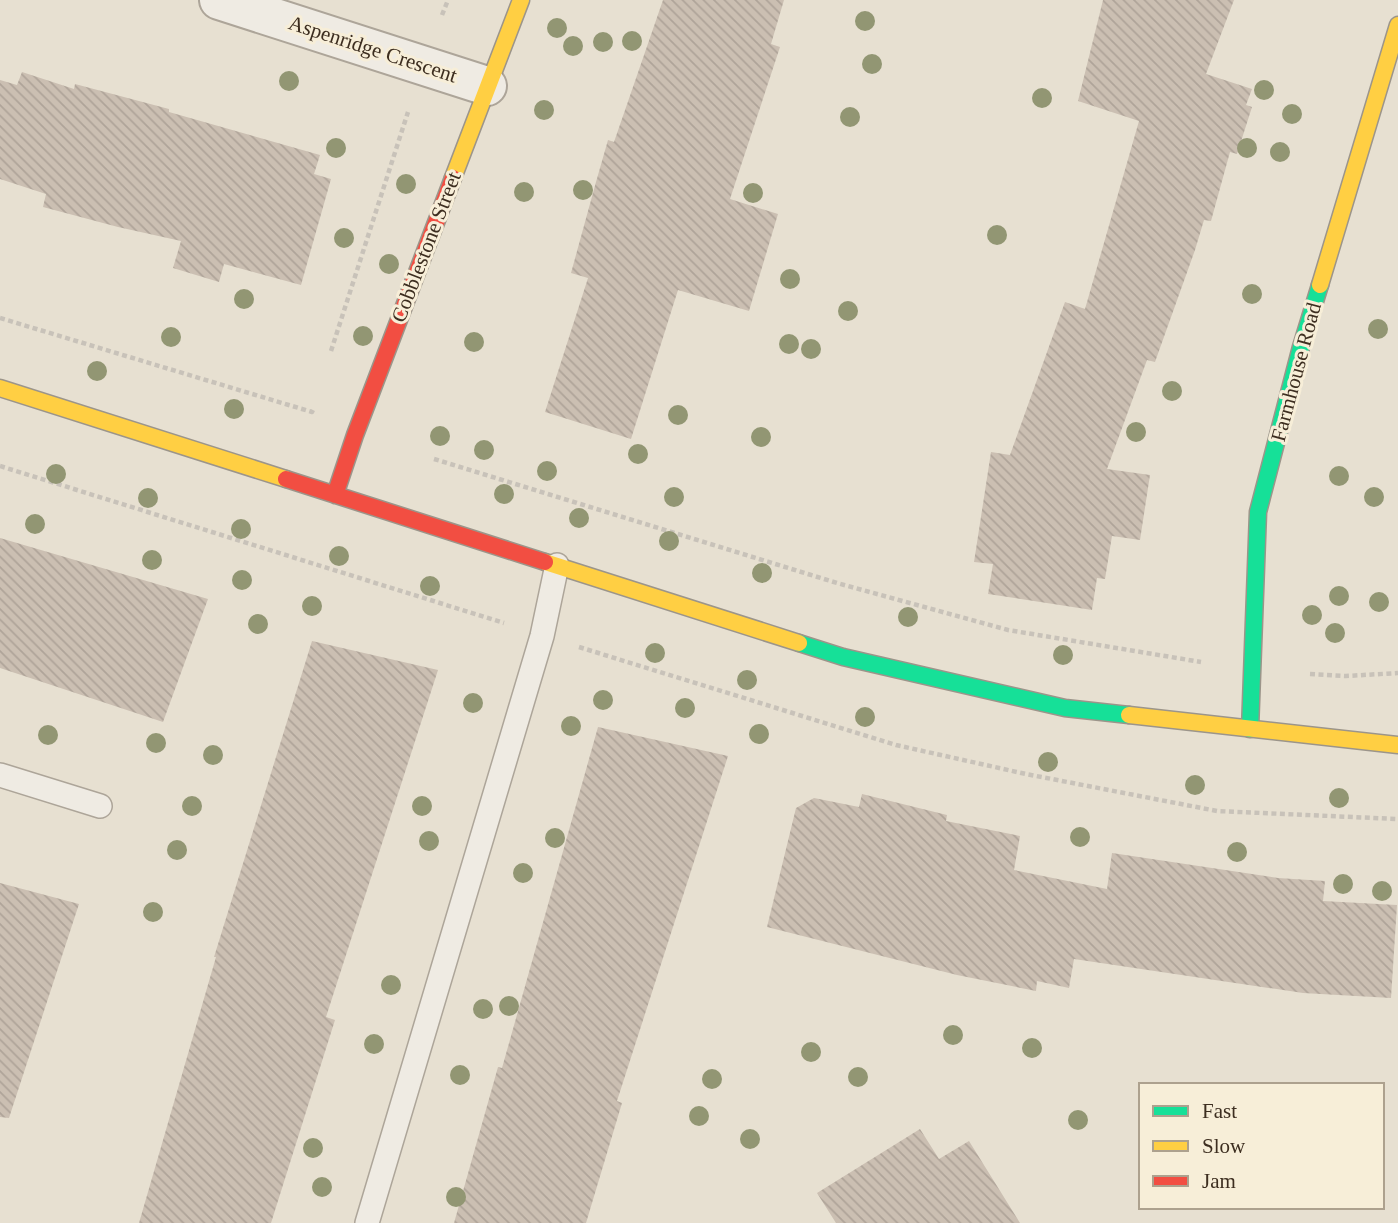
<svg xmlns="http://www.w3.org/2000/svg" width="1398" height="1223" font-family="Georgia,serif">
<defs>
<pattern id="building-back-hatch" width="6" height="6" patternUnits="userSpaceOnUse" patternTransform="scale(1.75)"><rect width="6" height="6" fill="#cbbfb2"/><path d="M-1 5l2 2M0 0l6 6M5-1l2 2" fill="none" stroke="#afa499"/></pattern>
</defs>
<rect width="100%" height="100%" fill="#e7e0d1"/>
<path fill="url(#building-back-hatch)" d="M 663,0 L 784,0 L 771,44 L 780,47 L 730,199 L 778,214 L 749,311 L 678,290 L 631,439 L 545,412 L 588,278 L 571,273 L 596,182 L 608,140 L 614,142 Z
M 1103,0 L 1234,0 L 1206,74 L 1252,89 L 1246,105 L 1252,107 L 1237,154 L 1230,152 L 1211,221 L 1204,220 L 1195,250 L 1155,362 L 1147,360 L 1107,469 L 1150,475 L 1140,540 L 1112,536 L 1105,579 L 1097,578 L 1092,610 L 988,594 L 993,564 L 974,562 L 991,452 L 1010,455 L 1065,302 L 1085,309 L 1139,121 L 1078,101 Z
M 22,72 L 74,89 L 75,84 L 169,109 L 169,112 L 320,155 L 314,174 L 331,179 L 301,285 L 224,264 L 219,282 L 173,268 L 181,241 L 118,227 L 43,207 L 46,194 L 0,179 L 0,80 L 17,85 Z
M 0,538 L 208,599 L 163,722 L 0,668 Z
M 312,641 L 438,670 L 326,1017 L 335,1020 L 271,1223 L 139,1223 L 216,957 L 214,957 Z
M 598,727 L 728,756 L 617,1101 L 622,1103 L 586,1223 L 454,1223 L 498,1067 L 502,1068 Z
M 862,794 L 947,815 L 946,821 L 1020,836 L 1014,870 L 1107,889 L 1112,853 L 1278,878 L 1325,881 L 1323,901 L 1397,905 L 1391,998 L 1303,993 L 1074,959 L 1069,988 L 1037,981 L 1036,991 L 957,975 L 767,927 L 796,808 L 814,798 L 859,807 Z
M 0,883 L 79,904 L 9,1118 L 0,1117 Z
M 920,1129 L 939,1159 L 969,1141 L 1020,1223 L 836,1223 L 817,1193 Z"/>
<g fill="none" stroke-linecap="round" stroke-linejoin="round">
<defs>
<path id="lane" d="M 0,775 L 100,806
M 367,1223 L 542,636 L 557,565"/>
<path id="street" d="M 219,0 L 487,86"/>
<path id="fast" d="M 799,643 L 843,657 L 1065,708 L 1129,715
M 1250,729 L 1258,512 L 1301,347 L 1320,285"/>
<path id="slow" d="M 453,178 L 521,0
M 1320,285 L 1398,25
M 0,388 L 286,479
M 545,562 L 799,643
M 1129,715 L 1398,745"/>
<path id="jam" d="M 286,479 L 545,562
M 335,495 L 355,435 L 453,178"/>
</defs>
<use href="#lane" stroke="#ada599" stroke-width="26"/>
<use href="#street" stroke="#ada599" stroke-width="42"/>
<use href="#fast" stroke="#9c958a" stroke-width="19"/>
<use href="#slow" stroke="#9c958a" stroke-width="19"/>
<use href="#jam" stroke="#9c958a" stroke-width="19"/>
<path stroke="#c8c2b9" stroke-width="4.5" stroke-dasharray="5 3.5" stroke-linecap="butt" d="M 442,15 L 448,0
M 0,318 L 312,412 L 313,410
M 331,351 L 408,112
M 434,459 L 837,583 L 1008,630 L 1201,662
M 0,466 L 504,623
M 579,647 L 896,745 L 1026,774 L 1217,811 L 1398,819
M 1310,674 L 1346,676 L 1398,673"/>
<use href="#lane" stroke="#efebe3" stroke-width="23"/>
<use href="#street" stroke="#efebe3" stroke-width="38"/>
<use href="#fast" stroke="#16e098" stroke-width="16"/>
<use href="#slow" stroke="#ffcf43" stroke-width="16"/>
<use href="#jam" stroke="#f24e42" stroke-width="16"/>
</g>
<g fill="#929673">
<circle cx="865" cy="21" r="10"/>
<circle cx="557" cy="28" r="10"/>
<circle cx="632" cy="41" r="10"/>
<circle cx="603" cy="42" r="10"/>
<circle cx="573" cy="46" r="10"/>
<circle cx="872" cy="64" r="10"/>
<circle cx="289" cy="81" r="10"/>
<circle cx="1264" cy="90" r="10"/>
<circle cx="1042" cy="98" r="10"/>
<circle cx="544" cy="110" r="10"/>
<circle cx="1292" cy="114" r="10"/>
<circle cx="850" cy="117" r="10"/>
<circle cx="336" cy="148" r="10"/>
<circle cx="1247" cy="148" r="10"/>
<circle cx="1280" cy="152" r="10"/>
<circle cx="406" cy="184" r="10"/>
<circle cx="583" cy="190" r="10"/>
<circle cx="524" cy="192" r="10"/>
<circle cx="753" cy="193" r="10"/>
<circle cx="997" cy="235" r="10"/>
<circle cx="344" cy="238" r="10"/>
<circle cx="389" cy="264" r="10"/>
<circle cx="790" cy="279" r="10"/>
<circle cx="1252" cy="294" r="10"/>
<circle cx="244" cy="299" r="10"/>
<circle cx="848" cy="311" r="10"/>
<circle cx="1378" cy="329" r="10"/>
<circle cx="363" cy="336" r="10"/>
<circle cx="171" cy="337" r="10"/>
<circle cx="474" cy="342" r="10"/>
<circle cx="789" cy="344" r="10"/>
<circle cx="811" cy="349" r="10"/>
<circle cx="97" cy="371" r="10"/>
<circle cx="1172" cy="391" r="10"/>
<circle cx="234" cy="409" r="10"/>
<circle cx="678" cy="415" r="10"/>
<circle cx="1136" cy="432" r="10"/>
<circle cx="440" cy="436" r="10"/>
<circle cx="761" cy="437" r="10"/>
<circle cx="484" cy="450" r="10"/>
<circle cx="638" cy="454" r="10"/>
<circle cx="547" cy="471" r="10"/>
<circle cx="56" cy="474" r="10"/>
<circle cx="1339" cy="476" r="10"/>
<circle cx="504" cy="494" r="10"/>
<circle cx="674" cy="497" r="10"/>
<circle cx="1374" cy="497" r="10"/>
<circle cx="148" cy="498" r="10"/>
<circle cx="579" cy="518" r="10"/>
<circle cx="35" cy="524" r="10"/>
<circle cx="241" cy="529" r="10"/>
<circle cx="669" cy="541" r="10"/>
<circle cx="339" cy="556" r="10"/>
<circle cx="152" cy="560" r="10"/>
<circle cx="762" cy="573" r="10"/>
<circle cx="242" cy="580" r="10"/>
<circle cx="430" cy="586" r="10"/>
<circle cx="1339" cy="596" r="10"/>
<circle cx="1379" cy="602" r="10"/>
<circle cx="312" cy="606" r="10"/>
<circle cx="1312" cy="615" r="10"/>
<circle cx="908" cy="617" r="10"/>
<circle cx="258" cy="624" r="10"/>
<circle cx="1335" cy="633" r="10"/>
<circle cx="655" cy="653" r="10"/>
<circle cx="1063" cy="655" r="10"/>
<circle cx="747" cy="680" r="10"/>
<circle cx="603" cy="700" r="10"/>
<circle cx="473" cy="703" r="10"/>
<circle cx="685" cy="708" r="10"/>
<circle cx="865" cy="717" r="10"/>
<circle cx="571" cy="726" r="10"/>
<circle cx="759" cy="734" r="10"/>
<circle cx="48" cy="735" r="10"/>
<circle cx="156" cy="743" r="10"/>
<circle cx="213" cy="755" r="10"/>
<circle cx="1048" cy="762" r="10"/>
<circle cx="1195" cy="785" r="10"/>
<circle cx="1339" cy="798" r="10"/>
<circle cx="192" cy="806" r="10"/>
<circle cx="422" cy="806" r="10"/>
<circle cx="1080" cy="837" r="10"/>
<circle cx="555" cy="838" r="10"/>
<circle cx="429" cy="841" r="10"/>
<circle cx="177" cy="850" r="10"/>
<circle cx="1237" cy="852" r="10"/>
<circle cx="523" cy="873" r="10"/>
<circle cx="1343" cy="884" r="10"/>
<circle cx="1382" cy="891" r="10"/>
<circle cx="153" cy="912" r="10"/>
<circle cx="391" cy="985" r="10"/>
<circle cx="509" cy="1006" r="10"/>
<circle cx="483" cy="1009" r="10"/>
<circle cx="953" cy="1035" r="10"/>
<circle cx="374" cy="1044" r="10"/>
<circle cx="1032" cy="1048" r="10"/>
<circle cx="811" cy="1052" r="10"/>
<circle cx="460" cy="1075" r="10"/>
<circle cx="858" cy="1077" r="10"/>
<circle cx="712" cy="1079" r="10"/>
<circle cx="699" cy="1116" r="10"/>
<circle cx="1078" cy="1120" r="10"/>
<circle cx="750" cy="1139" r="10"/>
<circle cx="313" cy="1148" r="10"/>
<circle cx="322" cy="1187" r="10"/>
<circle cx="456" cy="1197" r="10"/>
</g>
<g text-anchor="middle" dominant-baseline="central" stroke-width="6" stroke-linejoin="round" paint-order="stroke">
<g font-size="21" fill="#3d2e20" stroke="#f7eed8">
<text transform="translate(373 49) rotate(18)">Aspenridge Crescent</text>
<text transform="translate(426 247) rotate(-69)">Cobblestone Street</text>
<text transform="translate(1296 372) rotate(-75)">Farmhouse Road</text>
</g>
</g>
<rect x="1139" y="1083" width="245" height="126" fill="#f7eed8" stroke="#ada18e" stroke-width="2"/>
<rect x="1153" y="1106" width="35" height="10" fill="#16e098" stroke="#ada18e" stroke-width="2"/>
<text x="1202" y="1118" font-size="21" fill="#3d2e20">Fast</text>
<rect x="1153" y="1141" width="35" height="10" fill="#ffcf43" stroke="#ada18e" stroke-width="2"/>
<text x="1202" y="1153" font-size="21" fill="#3d2e20">Slow</text>
<rect x="1153" y="1176" width="35" height="10" fill="#f24e42" stroke="#ada18e" stroke-width="2"/>
<text x="1202" y="1188" font-size="21" fill="#3d2e20">Jam</text>
</svg>
